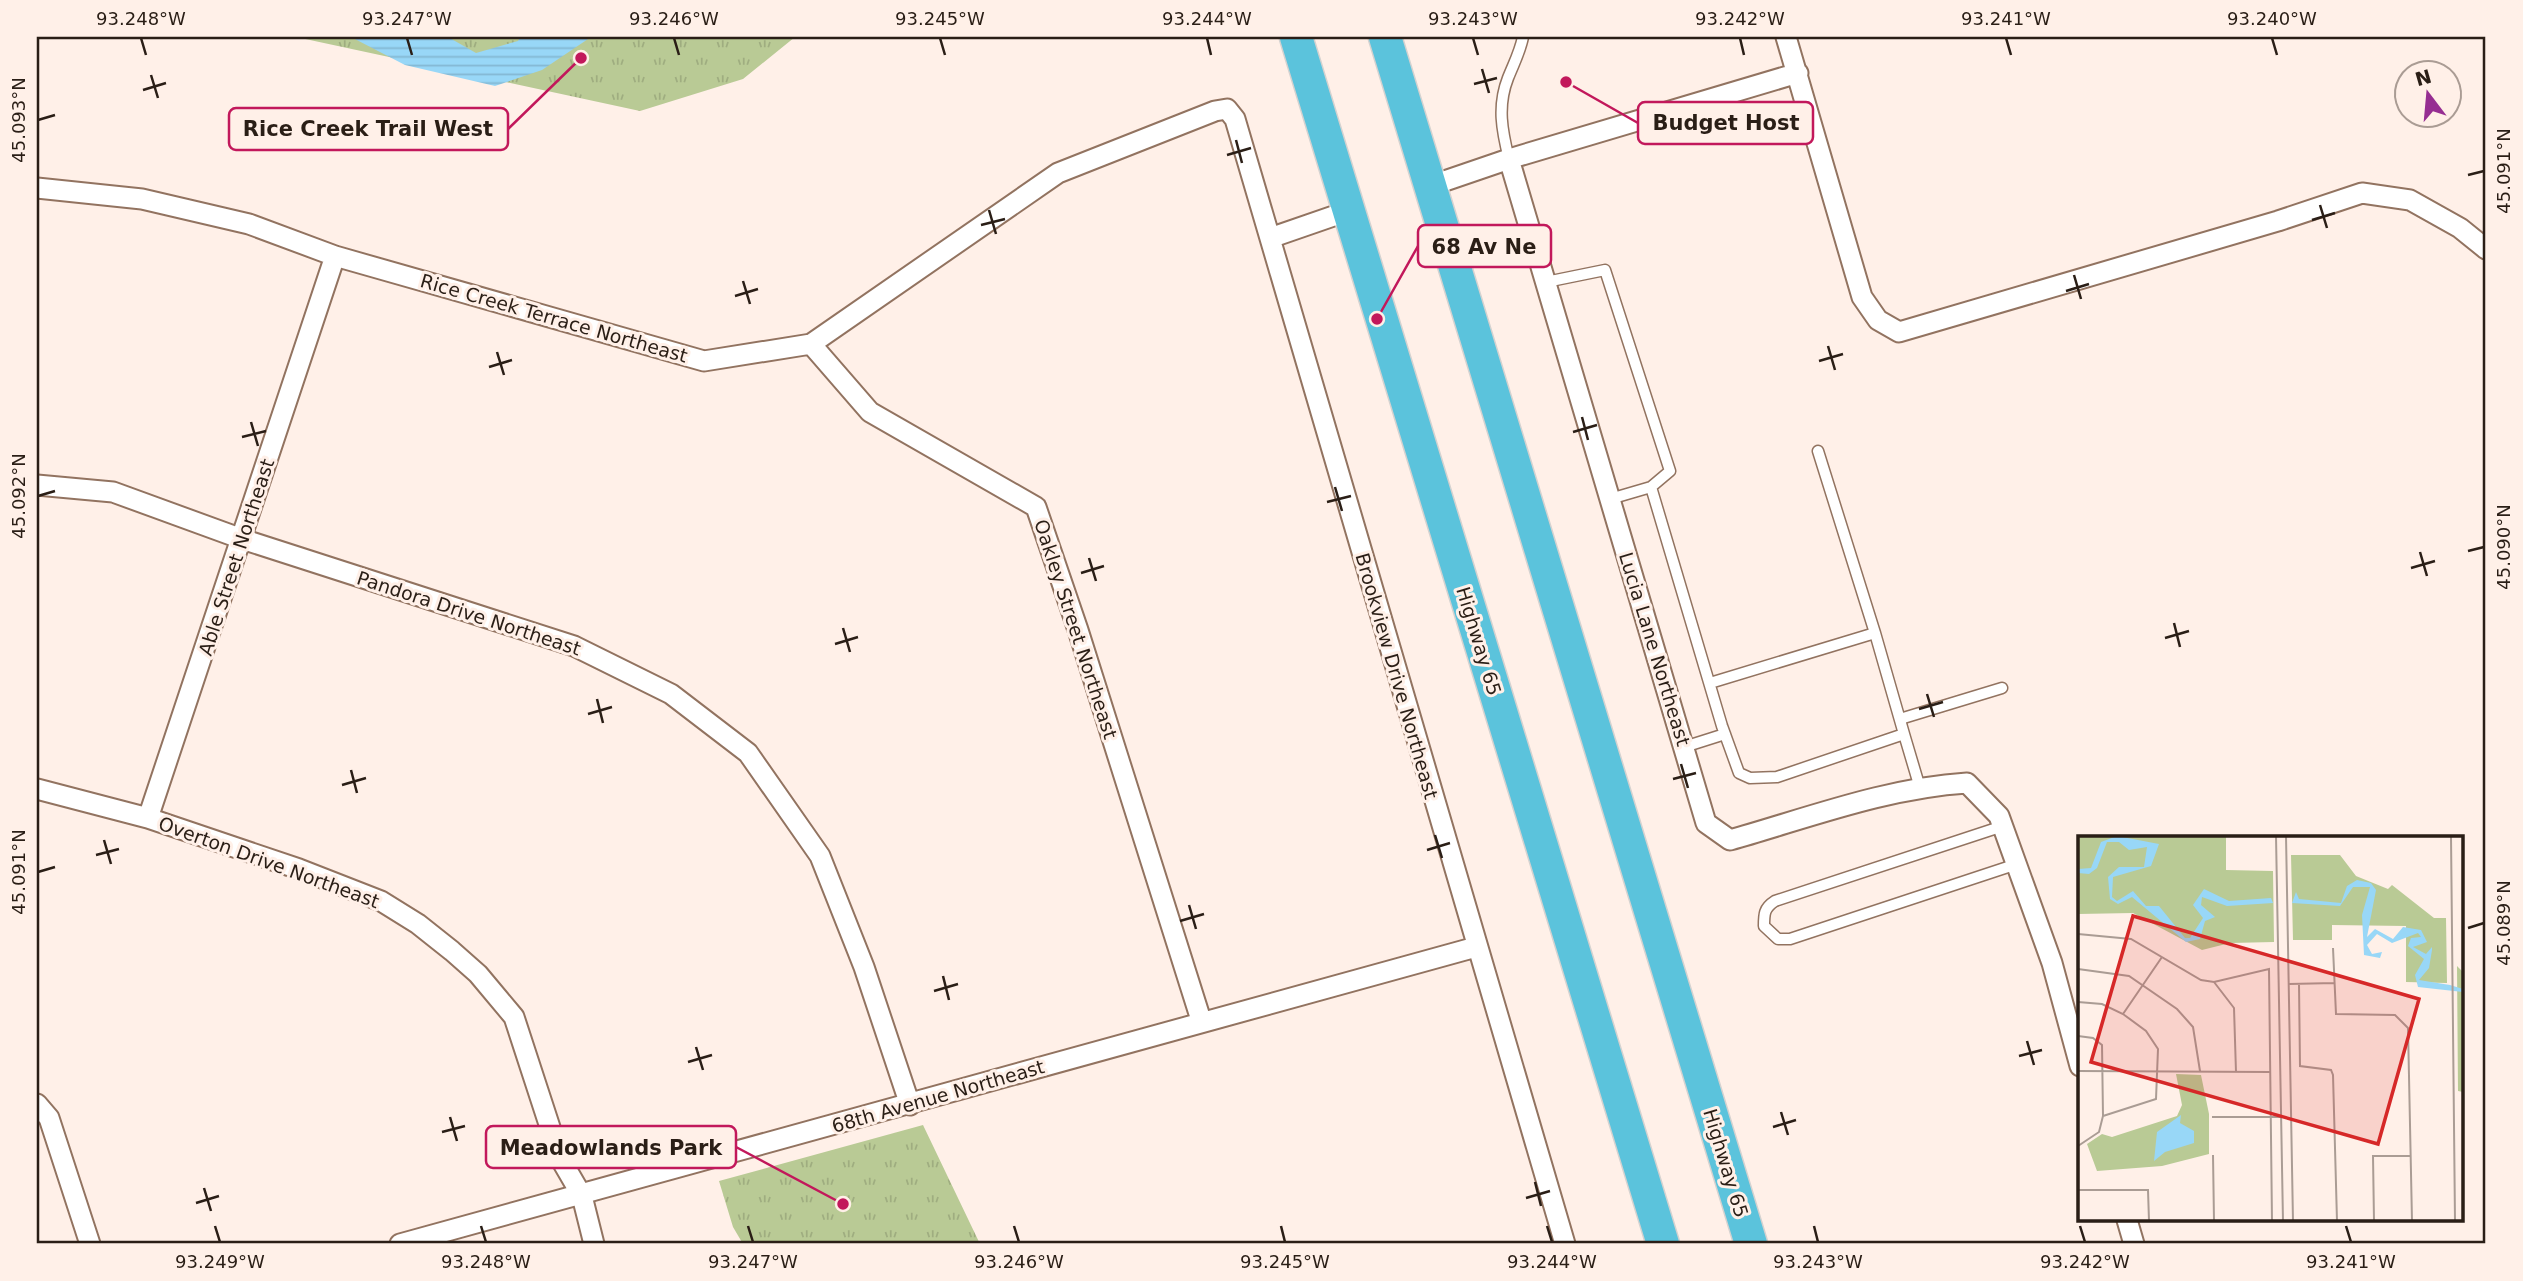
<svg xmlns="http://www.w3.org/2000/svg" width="2523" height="1281" font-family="'DejaVu Sans',sans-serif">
<defs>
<pattern id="park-tufts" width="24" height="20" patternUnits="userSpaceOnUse" patternTransform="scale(1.75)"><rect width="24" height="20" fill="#b9ca95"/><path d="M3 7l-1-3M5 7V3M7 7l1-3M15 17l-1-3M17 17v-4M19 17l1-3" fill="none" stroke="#9fad80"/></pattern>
<pattern id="water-rules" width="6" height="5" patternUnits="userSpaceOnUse" patternTransform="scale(1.75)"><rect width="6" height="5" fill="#98d7f7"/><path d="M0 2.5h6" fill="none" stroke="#83b8d3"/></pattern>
</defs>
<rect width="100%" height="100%" fill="#fff0e8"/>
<path fill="url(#park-tufts)" d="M 296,37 L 795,37 L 743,79 L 640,111 Z
M 923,1125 L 980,1244 L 743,1244 L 733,1227 L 719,1181 Z"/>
<path fill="url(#water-rules)" d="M 351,37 L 448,37 L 476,53 L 518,41 L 520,37 L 591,37 L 542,70 L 495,86 L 405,65 Z"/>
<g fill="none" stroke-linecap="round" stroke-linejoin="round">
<defs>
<path id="service" d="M 1509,159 C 1502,131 1497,106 1508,78 C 1514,63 1520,52 1523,37
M 1546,282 L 1605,270 L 1670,471 L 1651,487 L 1610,499
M 1651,487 L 1722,726 L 1739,773 L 1750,778 L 1777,777 L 1904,734 L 1920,788
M 1875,633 L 1904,734
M 1710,683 L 1875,633 L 1818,451
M 1900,719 L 2002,688
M 1684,747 L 1725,734
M 2003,826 L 1775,901 C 1764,908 1764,914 1764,926 L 1778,939 L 1790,939 L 2017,864"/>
<path id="minor" d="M 1786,37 L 1862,297 L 1878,320 L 1899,332 L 2278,221 L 2362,193 L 2410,200 L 2460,228 L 2486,249
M 1509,159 L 1706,823 L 1730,840 C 1808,818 1886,788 1967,783 L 1999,816 L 2052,963 L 2080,1066
M 1430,186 L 1509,159 L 1798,73
M 37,188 L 142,199 L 249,224 L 335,256 L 704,361 L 811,344 L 1058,173 L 1215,111 L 1227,109 L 1235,119 L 1565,1244
M 1270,238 L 1348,211
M 811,344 L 870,412 L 1036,507 L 1078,630 L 1201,1020
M 37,485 L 113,492 L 242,539 L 574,646 L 671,694 L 748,753 L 820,856 L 864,967 L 910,1105
M 37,789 L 148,818 L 299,869 L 381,901 L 418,924 L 452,951 L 478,974 L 514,1017 L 560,1158 L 582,1196 L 594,1244
M 148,818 L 335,256
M 37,1104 L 49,1118 L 90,1244
M 2127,1220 L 2134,1244
M 400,1244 C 760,1148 1117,1043 1476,947"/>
<path id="trunk" d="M 1296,37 L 1663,1244
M 1385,37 L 1751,1244"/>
</defs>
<use href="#service" stroke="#927360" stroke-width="13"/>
<use href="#minor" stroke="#927360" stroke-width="23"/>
<use href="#trunk" stroke="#d4d2d0" stroke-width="35"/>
<use href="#service" stroke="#fff" stroke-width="10"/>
<use href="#minor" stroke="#fff" stroke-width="19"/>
<use href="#trunk" stroke="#5bc3dc" stroke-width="32"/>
</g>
<path fill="none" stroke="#2a1e16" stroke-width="2.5" d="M 141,38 L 146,55M 407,38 L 412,55M 674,38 L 679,55M 940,38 L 945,55M 1207,38 L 1211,55M 1473,38 L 1478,55M 1740,38 L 1744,55M 2006,38 L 2011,55M 2272,38 L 2277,55M 1482,69 L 1489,93M 151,75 L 158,98M 1474,84 L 1497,78M 143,90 L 166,83M 38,120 L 55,115M 1236,140 L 1242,163M 1227,155 L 1251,148M 2468,175 L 2484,171M 2320,205 L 2327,228M 989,210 L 996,234M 2312,220 L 2335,213M 981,225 L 1005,219M 2074,275 L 2081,299M 743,281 L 750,304M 2066,291 L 2089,284M 735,296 L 758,289M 1828,346 L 1835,370M 497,352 L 504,375M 1819,361 L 1843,354M 489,367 L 512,360M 1582,417 L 1588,440M 251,422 L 258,446M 1573,432 L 1597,425M 242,437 L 266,431M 1335,487 L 1342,511M 38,496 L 55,491M 1327,502 L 1351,496M 2468,551 L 2484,547M 2420,552 L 2427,576M 1089,558 L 1096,581M 2411,568 L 2435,561M 1081,573 L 1104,566M 2174,623 L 2180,647M 843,628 L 850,652M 2165,638 L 2189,631M 835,644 L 858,637M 1927,694 L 1934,717M 597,699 L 603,723M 1919,709 L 1943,702M 588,714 L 612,707M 1681,764 L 1688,788M 351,770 L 357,793M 1673,779 L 1696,773M 342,785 L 366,778M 1435,835 L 1442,858M 104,840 L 111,864M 1427,850 L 1450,843M 96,855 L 119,849M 38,872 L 55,867M 1189,905 L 1196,929M 1180,921 L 1204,914M 2468,928 L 2484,923M 943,976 L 949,1000M 934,991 L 958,984M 2027,1041 L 2034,1065M 696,1047 L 703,1070M 2019,1056 L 2042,1050M 688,1062 L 712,1055M 1781,1112 L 1788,1135M 450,1117 L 457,1141M 1773,1127 L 1796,1120M 442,1132 L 465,1126M 1535,1182 L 1541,1206M 204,1188 L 211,1211M 1526,1198 L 1550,1191M 196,1203 L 219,1196M 215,1226 L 220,1242M 481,1226 L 486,1242M 748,1226 L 753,1242M 1014,1226 L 1019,1242M 1281,1226 L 1285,1242M 1547,1226 L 1552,1242M 1814,1226 L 1818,1242M 2080,1226 L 2085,1242M 2346,1226 L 2351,1242"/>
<g text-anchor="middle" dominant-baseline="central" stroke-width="6" stroke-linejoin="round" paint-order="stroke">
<g font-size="19" fill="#2a1e16" stroke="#fff0e8">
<text transform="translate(554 318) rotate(16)">Rice Creek Terrace Northeast</text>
<text transform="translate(236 557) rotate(-72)">Able Street Northeast</text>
<text transform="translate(469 613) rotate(18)">Pandora Drive Northeast</text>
<text transform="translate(1076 629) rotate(72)">Oakley Street Northeast</text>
<text transform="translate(1479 641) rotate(73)">Highway 65</text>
<text transform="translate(1655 649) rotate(73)">Lucia Lane Northeast</text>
<text transform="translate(1397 676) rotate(74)">Brookview Drive Northeast</text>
<text transform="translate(269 862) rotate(20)">Overton Drive Northeast</text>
<text transform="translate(938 1096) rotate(-16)">68th Avenue Northeast</text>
<text transform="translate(1726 1163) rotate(73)">Highway 65</text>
</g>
</g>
<g transform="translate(2078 836)">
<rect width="385" height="385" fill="#fff0e8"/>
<path d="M 0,0 L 148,1 L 148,34 L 195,35 L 196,106 L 152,107 L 124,114 L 55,77 L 0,78 ZM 213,19 L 262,19 L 278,40 L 310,53 L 314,49 L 356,82 L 368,82 L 369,147 L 328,146 L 328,90 L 254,89 L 254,104 L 215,104 ZM 379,130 L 385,136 L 385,256 L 380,255 ZM 98,238 L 123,239 L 131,278 L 131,318 L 84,330 L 19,335 L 9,308 L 24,298 L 34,301 L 99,280 L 104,269 Z" fill="#b9ca95"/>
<path d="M 39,0 L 81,8 L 73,30 L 35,41 L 34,61 L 39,65 L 55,55 L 68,70 L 81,70 L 107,102 L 112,102 L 125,82 L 115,69 L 126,53 L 151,65 L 193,62 L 195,67 L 149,70 L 124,61 L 123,69 L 137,81 L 127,85 L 122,103 L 108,106 L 54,61 L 40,68 L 32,63 L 30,41 L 41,31 L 66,31 L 69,11 L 51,14 L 41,6 L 29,6 L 19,32 L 11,38 L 0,37 L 0,33 L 13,32 L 23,6 ZM 279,44 L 293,47 L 298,54 L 289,101 L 297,93 L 315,103 L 325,91 L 343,94 L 349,106 L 335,111 L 348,118 L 354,111 L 354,114 L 351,132 L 341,144 L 372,149 L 385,153 L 385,156 L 340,151 L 337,139 L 346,123 L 330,110 L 333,102 L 343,101 L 340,97 L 314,107 L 299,98 L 289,109 L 294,118 L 304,116 L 302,122 L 286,119 L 284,79 L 292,51 L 275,51 L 262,70 L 214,67 L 218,56 L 221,63 L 263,67 L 269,50 ZM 103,279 L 102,287 L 116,295 L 116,307 L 87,316 L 76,325 L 79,296 Z" fill="#98d7f7"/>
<path fill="none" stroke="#aa9c94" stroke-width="2" d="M 198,0 L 205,385M 208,0 L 215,385M 373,0 L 377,385M 0,98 L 53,103 L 123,144 L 136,146 L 191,133 L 194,385M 255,112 L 258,178 L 317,179 L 330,192 L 334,385M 0,133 L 51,140 L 99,173 L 115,191 L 122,235M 136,146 L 156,172 L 158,236M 211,148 L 257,147M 221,148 L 222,230 L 253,234 L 255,239 L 259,385M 0,166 L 24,168 L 45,178 L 68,195 L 80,213 L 78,263 L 25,280M 45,178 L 84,121M 0,200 L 15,202 L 24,209 L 25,280 L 21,296 L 0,310M 0,235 L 192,236M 134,281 L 202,281M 135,319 L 136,385M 0,354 L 70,354 L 71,385M 296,385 L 295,320 L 332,320"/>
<path fill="#d62828" fill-opacity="0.15" stroke="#d62828" stroke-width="3.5" d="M 55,80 L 341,163 L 300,308 L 13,226 Z"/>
<rect width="385" height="385" fill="none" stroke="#2a1e16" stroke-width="3.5"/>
</g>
<path fill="none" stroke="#c2185b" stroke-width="2.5" d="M1566 82L1638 123M581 58L508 129M1377 319L1418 246M843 1204L736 1147"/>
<g fill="#c2185b" stroke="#fff0e8" stroke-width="2.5">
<circle cx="1566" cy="82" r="7"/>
<circle cx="581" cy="58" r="7"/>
<circle cx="1377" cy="319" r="7"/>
<circle cx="843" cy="1204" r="7"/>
</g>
<g fill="#fff0e8" stroke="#c2185b" stroke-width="2.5">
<rect x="1638" y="102" width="175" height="42" rx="7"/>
<rect x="229" y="108" width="279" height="42" rx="7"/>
<rect x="1418" y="225" width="133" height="42" rx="7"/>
<rect x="486" y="1126" width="250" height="42" rx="7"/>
</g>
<g font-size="21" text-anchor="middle" font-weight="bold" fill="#2a1e16">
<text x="1726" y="130">Budget Host</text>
<text x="368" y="136">Rice Creek Trail West</text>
<text x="1484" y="254">68 Av Ne</text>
<text x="611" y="1155">Meadowlands Park</text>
</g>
<rect width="2523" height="1281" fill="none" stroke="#fff0e8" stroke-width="77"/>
<g transform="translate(2428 94) rotate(344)"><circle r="33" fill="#fff0e8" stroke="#aa9c94" stroke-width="2"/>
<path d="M0-5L12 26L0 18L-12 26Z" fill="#962e92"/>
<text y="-10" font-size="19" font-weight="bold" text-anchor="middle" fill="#2a1e16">N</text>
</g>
<rect x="38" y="38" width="2446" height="1204" fill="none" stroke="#2a1e16" stroke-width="2.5"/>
<g font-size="18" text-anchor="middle" fill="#2a1e16">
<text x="141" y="25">93.248°W</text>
<text x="407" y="25">93.247°W</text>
<text x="674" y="25">93.246°W</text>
<text x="940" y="25">93.245°W</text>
<text x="1207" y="25">93.244°W</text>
<text x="1473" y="25">93.243°W</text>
<text x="1740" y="25">93.242°W</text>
<text x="2006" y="25">93.241°W</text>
<text x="2272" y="25">93.240°W</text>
<text transform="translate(19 120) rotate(-90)" y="6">45.093°N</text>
<text transform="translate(2504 171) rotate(-90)" y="6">45.091°N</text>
<text transform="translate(19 496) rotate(-90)" y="6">45.092°N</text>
<text transform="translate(2504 547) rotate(-90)" y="6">45.090°N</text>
<text transform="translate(19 872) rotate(-90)" y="6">45.091°N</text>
<text transform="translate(2504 923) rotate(-90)" y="6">45.089°N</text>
<text x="220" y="1268">93.249°W</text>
<text x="486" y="1268">93.248°W</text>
<text x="753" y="1268">93.247°W</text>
<text x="1019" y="1268">93.246°W</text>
<text x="1285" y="1268">93.245°W</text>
<text x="1552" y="1268">93.244°W</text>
<text x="1818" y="1268">93.243°W</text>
<text x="2085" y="1268">93.242°W</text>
<text x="2351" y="1268">93.241°W</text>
</g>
</svg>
